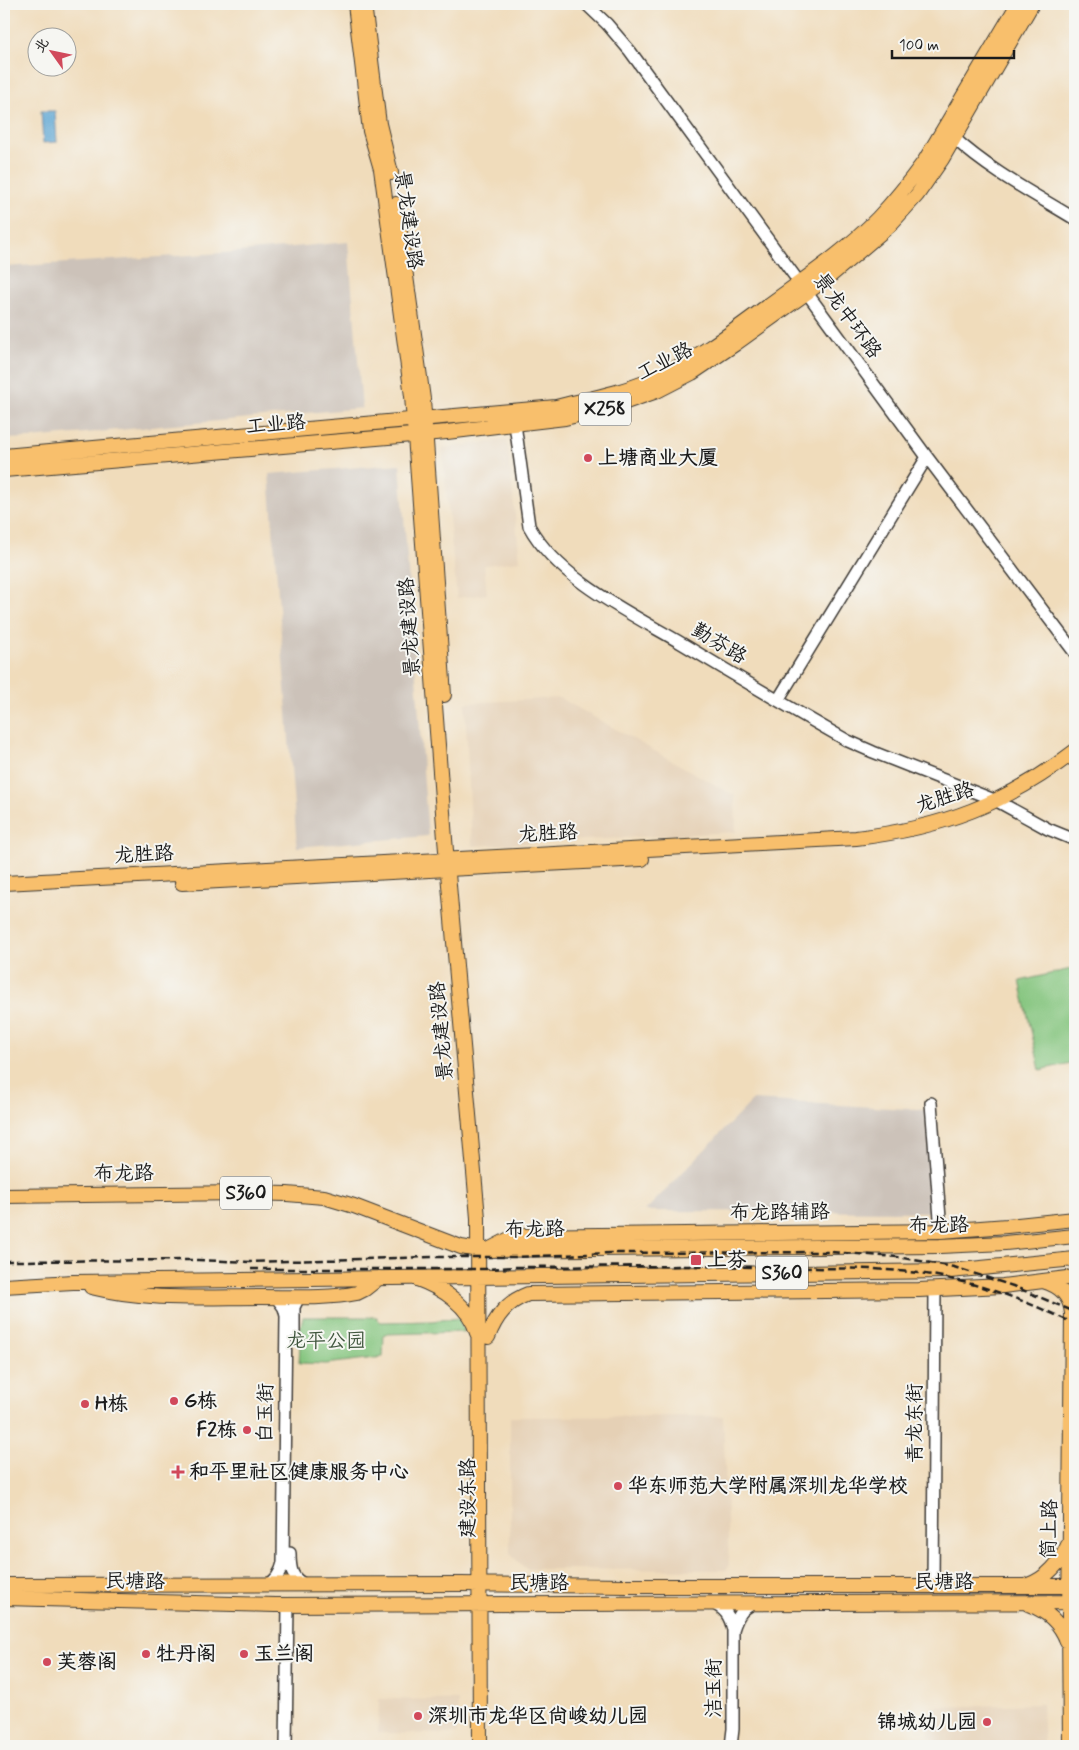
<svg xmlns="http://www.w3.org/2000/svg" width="1079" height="1750" font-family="Mynerve,'LXGW WenKai TC',sans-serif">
<rect width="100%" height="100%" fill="#f6f6f2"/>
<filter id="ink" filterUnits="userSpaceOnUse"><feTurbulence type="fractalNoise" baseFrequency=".02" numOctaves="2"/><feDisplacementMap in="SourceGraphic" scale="10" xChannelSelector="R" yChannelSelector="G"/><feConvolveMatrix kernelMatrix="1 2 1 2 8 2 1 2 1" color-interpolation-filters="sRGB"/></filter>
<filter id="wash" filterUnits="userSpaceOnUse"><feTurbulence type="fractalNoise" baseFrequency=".0096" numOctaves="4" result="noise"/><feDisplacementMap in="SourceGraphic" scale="20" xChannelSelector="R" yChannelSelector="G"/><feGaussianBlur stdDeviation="1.12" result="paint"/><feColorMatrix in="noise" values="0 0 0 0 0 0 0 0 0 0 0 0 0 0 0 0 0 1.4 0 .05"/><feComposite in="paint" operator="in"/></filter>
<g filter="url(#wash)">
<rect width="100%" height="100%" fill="#f0dcbb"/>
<path fill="#e5d0b5" d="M 507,440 L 520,561 L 484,565 L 487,594 L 457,598 L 442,448 Z
M 560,698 L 735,796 L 736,832 L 472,846 L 465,703 Z
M 723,1416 L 729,1566 L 726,1570 L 526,1569 L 510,1554 L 510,1417 Z
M 379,1699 L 458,1700 L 457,1734 L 378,1733 Z
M 1042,1704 L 1044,1746 L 944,1746 L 929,1737 L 931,1707 Z"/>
<path fill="#ccc2b9" d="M 348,242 L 362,408 L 30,438 L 4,439 L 4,267 L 238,252 Z
M 400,464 L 428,836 L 297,847 L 269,474 Z
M 753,1100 L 925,1110 L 940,1212 L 645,1211 Z"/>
<path fill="#84c57e" stroke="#50704d" d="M 1075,968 L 1075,1062 L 1040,1070 L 1020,981 Z
M 303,1317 L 377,1317 L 377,1319 L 381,1322 L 432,1321 L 458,1318 L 461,1320 L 461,1326 L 464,1329 L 464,1332 L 384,1334 L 383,1357 L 326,1364 L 299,1363 L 301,1325 Z"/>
<path fill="#5ba4d2" stroke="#3c6077" d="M 41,111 L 55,111 L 57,142 L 43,143 Z"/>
</g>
<g filter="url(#ink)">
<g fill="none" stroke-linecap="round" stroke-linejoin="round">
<defs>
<path id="minor" d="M 586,4 L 607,24 L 630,51 L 927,457 L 1075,653
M 954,138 C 990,171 1034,194 1075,219
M 515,424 L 529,526 C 558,579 630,613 681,643 C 736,676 792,709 848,741 L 873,752 L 997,801 L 1048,829 L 1075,840
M 778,700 L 927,457
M 931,1103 L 941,1231
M 294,1332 L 294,1307 L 299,1297
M 290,1553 C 290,1568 291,1580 307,1585
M 265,1585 C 275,1583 281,1572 283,1563 L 286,1316 L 284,1308 L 276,1297
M 933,1587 L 935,1289
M 711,1603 C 725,1608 730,1616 733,1630 L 733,1729 L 731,1746
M 733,1630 C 737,1617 742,1607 756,1603
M 286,1746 L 288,1605"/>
<path id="major" d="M 355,4 L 370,131 L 381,169 L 412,396 L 445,839 L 478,1218 L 480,1746
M 364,4 L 379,124 L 391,173
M 396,204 L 423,399 L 444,695
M 4,456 L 556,407 C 588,399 621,393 651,380 C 692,362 730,334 766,307 C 804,279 845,252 878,218 C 895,200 910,181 924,162 L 1018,4
M 4,470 L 447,432 L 565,418 L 612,407 L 657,391 L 692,373 L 735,344 L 830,276 L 889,226 L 917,195 L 942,159 L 1032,4
M 4,883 L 856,838 C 942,828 1006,804 1075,751
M 182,883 L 642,859
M 4,1196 L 243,1193 L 287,1194 L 324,1197 L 354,1206 L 461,1247 L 479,1250 L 940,1246 L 1005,1243 L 1075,1236
M 490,1249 L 515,1236 L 941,1231 L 1007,1226 L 1075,1219
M 417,1279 C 442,1288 470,1306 477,1333
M 1043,1281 C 1060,1286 1070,1295 1072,1313 L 1069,1622 L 1070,1746
M 4,1286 L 73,1282 L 950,1271 L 1075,1259
M 91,1287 C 147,1301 204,1297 262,1297 C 293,1297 327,1299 357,1293 L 365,1289 L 379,1278
M 488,1337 C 496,1316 507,1302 528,1294 L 919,1290 L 1003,1286 L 1075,1277
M 4,1585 L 461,1584 L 626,1586 L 1075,1586
M 1028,1585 C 1047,1578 1061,1562 1068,1545
M 4,1598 L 275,1605 L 1075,1602
M 1028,1604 C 1047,1611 1060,1622 1067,1641"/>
</defs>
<use href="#minor" stroke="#3c3934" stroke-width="14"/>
<use href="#major" stroke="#3c3934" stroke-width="16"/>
<use href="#minor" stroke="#fff" stroke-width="11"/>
<use href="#major" stroke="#f8bf6c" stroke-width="14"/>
<path stroke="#1c1c1c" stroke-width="2.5" stroke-dasharray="8 4" stroke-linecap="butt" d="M 4,1261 L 198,1260 L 250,1262 L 433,1257 L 513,1257 L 611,1253 L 831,1252 L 897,1257 L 954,1267 L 1013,1286 L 1075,1312
M 251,1269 L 489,1269 L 513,1267 L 695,1266 L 874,1269 C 901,1271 929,1273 955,1280 C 996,1289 1037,1306 1075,1324"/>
</g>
</g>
<g fill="#d1495b" stroke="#f6f6f2" stroke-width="2">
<circle cx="588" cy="458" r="5"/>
<rect x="690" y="1254" width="12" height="12" rx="2.5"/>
<circle cx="174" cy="1401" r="5"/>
<circle cx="85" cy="1404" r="5"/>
<circle cx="247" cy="1430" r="5"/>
<path d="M175.5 1464.5h5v5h5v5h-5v5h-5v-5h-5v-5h5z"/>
<circle cx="618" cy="1486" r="5"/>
<circle cx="146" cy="1654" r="5"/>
<circle cx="244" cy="1654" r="5"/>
<circle cx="47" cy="1662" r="5"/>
<circle cx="418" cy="1716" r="5"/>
<circle cx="987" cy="1722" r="5"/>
</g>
<g text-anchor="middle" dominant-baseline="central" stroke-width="4" stroke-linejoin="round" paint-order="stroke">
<g fill="#f6f6f2" stroke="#5d5d5c" stroke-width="1">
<rect x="579" y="392.5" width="52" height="33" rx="4"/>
<rect x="220" y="1176.5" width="52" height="33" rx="4"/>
<rect x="756" y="1256.5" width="52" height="33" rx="4"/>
</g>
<g font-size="19" font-weight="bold" fill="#1c1c1c">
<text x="605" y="409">X258</text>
<text x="246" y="1193">S360</text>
<text x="782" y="1273">S360</text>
</g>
<g font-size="20" fill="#1c1c1c" stroke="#f6f6f2">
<text transform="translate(408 220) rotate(82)">景龙建设路</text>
<text transform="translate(847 316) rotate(54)">景龙中环路</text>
<text transform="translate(665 362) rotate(-27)">工业路</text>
<text transform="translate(276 425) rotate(-5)">工业路</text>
<text transform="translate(410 627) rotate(-94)">景龙建设路</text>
<text transform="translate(719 644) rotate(31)">勤芬路</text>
<text transform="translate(945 798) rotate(-18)">龙胜路</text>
<text transform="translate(548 834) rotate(-3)">龙胜路</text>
<text transform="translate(144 855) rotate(-3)">龙胜路</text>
<text transform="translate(442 1031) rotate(-95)">景龙建设路</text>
<text transform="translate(124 1174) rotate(-1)">布龙路</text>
<text transform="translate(780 1213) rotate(-1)">布龙路辅路</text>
<text transform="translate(939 1226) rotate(-1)">布龙路</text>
<text transform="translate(535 1230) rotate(-1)">布龙路</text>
<text transform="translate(266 1413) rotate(-89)">白玉街</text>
<text transform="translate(915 1423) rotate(-90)">青龙东街</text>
<text transform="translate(468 1498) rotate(-90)">建设东路</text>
<text transform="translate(1050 1529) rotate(-89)">简上路</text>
<text transform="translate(135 1582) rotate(1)">民塘路</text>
<text x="944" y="1582">民塘路</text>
<text x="539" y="1583">民塘路</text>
<text transform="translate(714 1688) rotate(-90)">洁玉街</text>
</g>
<g font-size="20" font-weight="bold" fill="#1c1c1c" stroke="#f6f6f2" text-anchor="start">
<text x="598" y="458">上塘商业大厦</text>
<text x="707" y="1260">上芬</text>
<text x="184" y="1401">G栋</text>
<text x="95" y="1404">H栋</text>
<text x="237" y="1430" text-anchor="end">F2栋</text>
<text x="189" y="1472">和平里社区健康服务中心</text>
<text x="628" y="1486">华东师范大学附属深圳龙华学校</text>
<text x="156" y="1654">牡丹阁</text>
<text x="254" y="1654">玉兰阁</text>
<text x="57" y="1662">芙蓉阁</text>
<text x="428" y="1716">深圳市龙华区尚峻幼儿园</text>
<text x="977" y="1722" text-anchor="end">锦城幼儿园</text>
</g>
<g font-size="20" fill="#40573e" stroke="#f6f6f2">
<text x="326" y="1341">龙平公园</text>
</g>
</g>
<rect width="1079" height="1750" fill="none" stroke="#f6f6f2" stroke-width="20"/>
<g transform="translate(52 52) rotate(303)"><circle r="24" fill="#f6f6f2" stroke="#9f9f9c"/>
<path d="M0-4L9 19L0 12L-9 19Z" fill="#d1495b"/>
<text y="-8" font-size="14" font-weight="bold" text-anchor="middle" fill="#1c1c1c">北</text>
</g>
<path d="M892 50v8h122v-8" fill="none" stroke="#1c1c1c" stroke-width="2.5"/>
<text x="899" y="50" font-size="15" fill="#1c1c1c" stroke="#f6f6f2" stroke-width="4" paint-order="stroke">100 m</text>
</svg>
